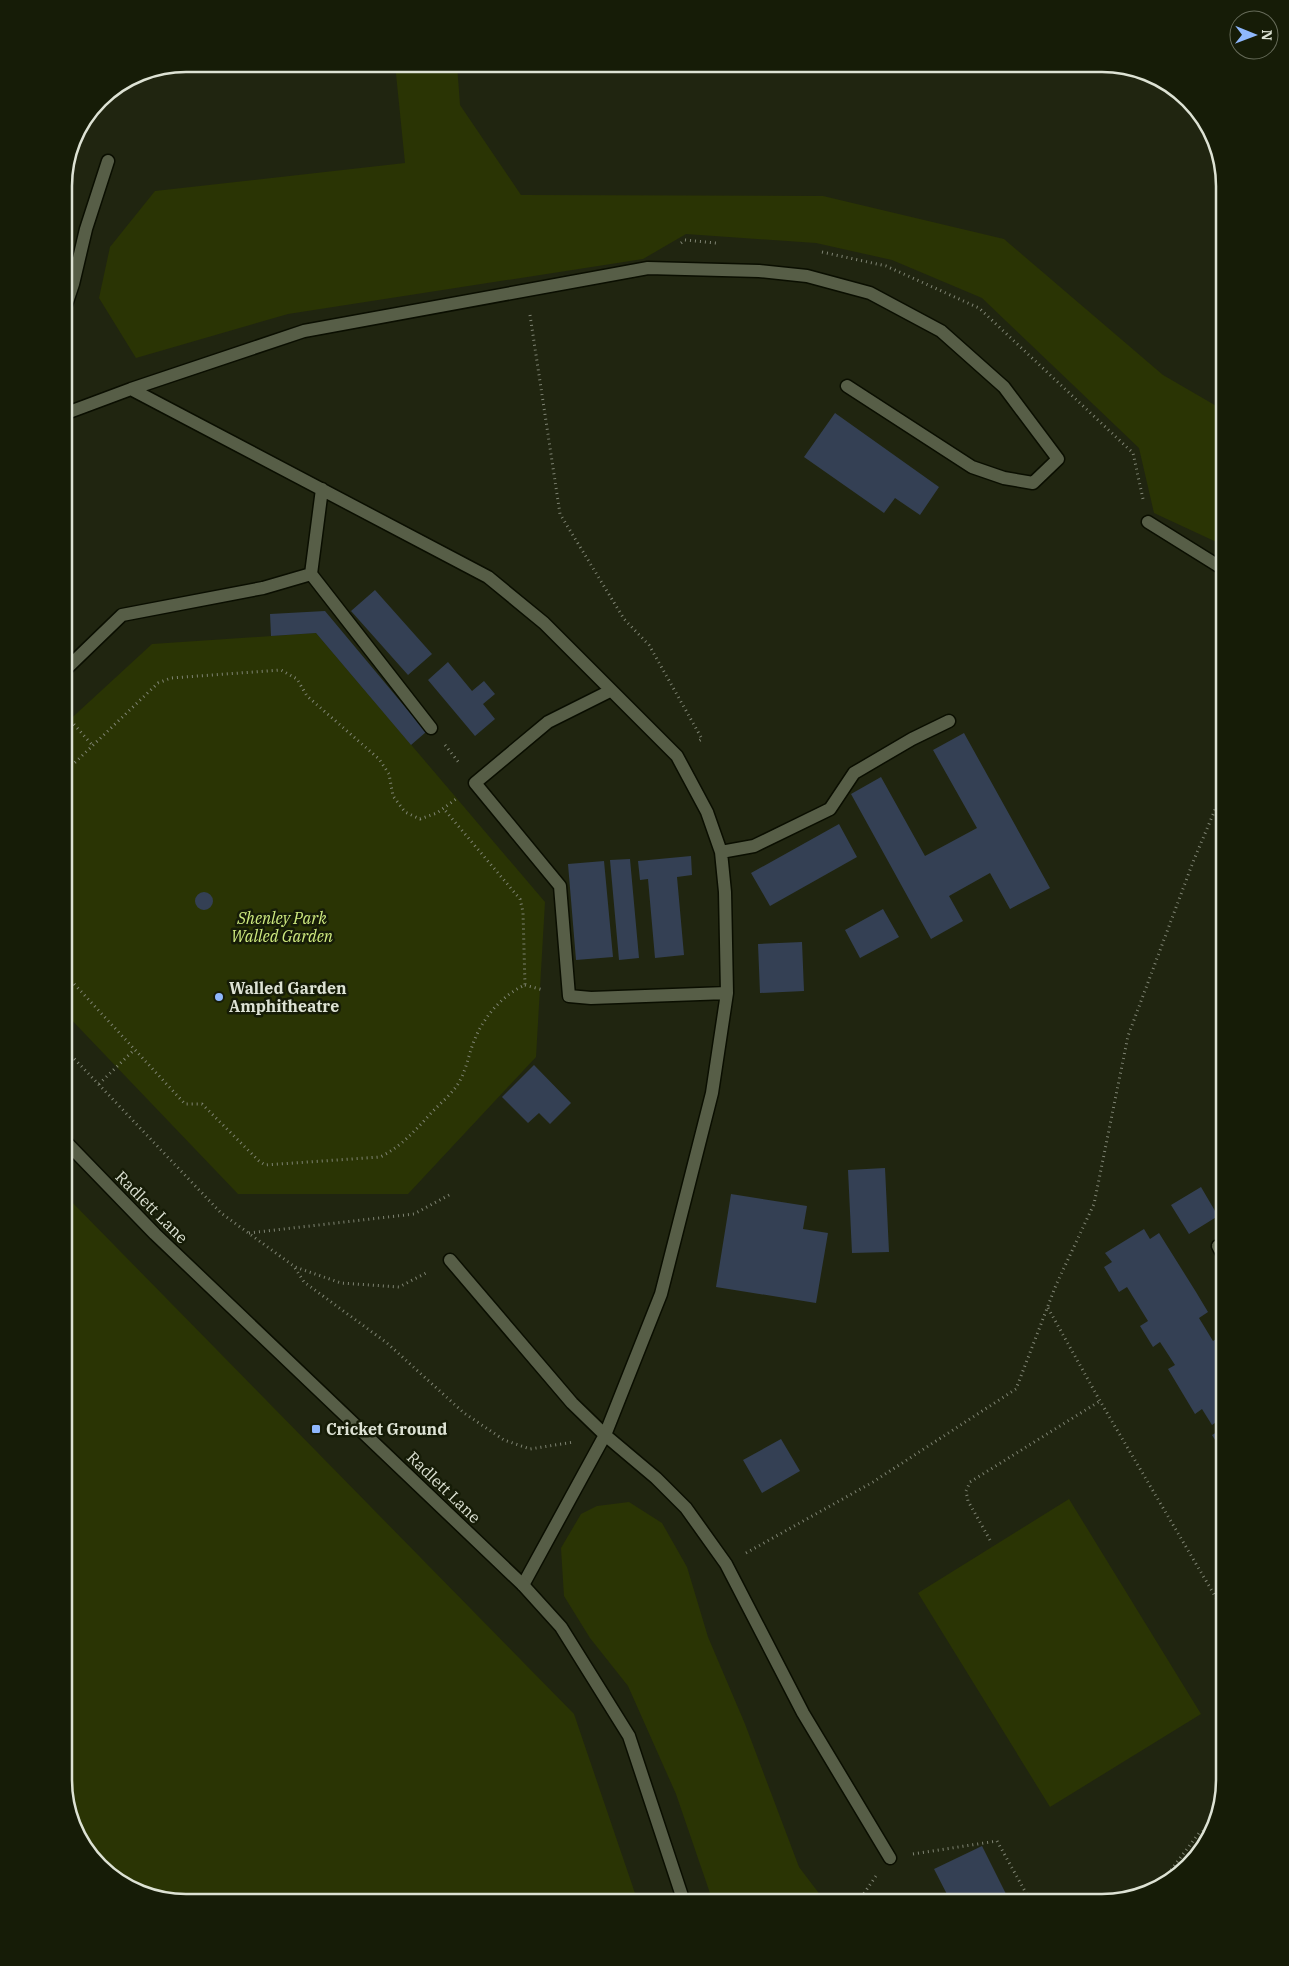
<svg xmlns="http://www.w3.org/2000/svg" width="1289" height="1966" font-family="'IBM Plex Serif',serif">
<rect width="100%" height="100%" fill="#202510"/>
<path fill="#2a3404" d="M 395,64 L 457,64 L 460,105 L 521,195 L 823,196 L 1004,239 L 1163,375 L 1225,411 L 1225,546 L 1154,513 L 1139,448 L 982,298 L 892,260 L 816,243 L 686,234 L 643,259 L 288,314 L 136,358 L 99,298 L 110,247 L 155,191 L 405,163 Z
M 316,633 L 545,902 L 536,1057 L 408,1194 L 238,1194 L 64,1012 L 64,725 L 152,644 Z
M 64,1194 L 574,1714 L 638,1902 L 179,1902 L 119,1882 L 77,1834 L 64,1779 Z
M 1069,1499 L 1201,1714 L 1050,1807 L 918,1593 Z
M 629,1502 L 662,1523 L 687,1567 L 708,1637 L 745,1724 L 799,1867 L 821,1896 L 865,1902 L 713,1902 L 676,1794 L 628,1686 L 590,1638 L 564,1596 L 561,1548 L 581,1514 L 597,1506 Z"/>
<path fill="#344054" d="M 835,413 L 939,487 L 920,515 L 895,498 L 884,513 L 804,457 Z
M 375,590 L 432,654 L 408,675 L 351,611 Z
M 325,611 L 426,732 L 411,745 L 316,633 L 271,636 L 270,614 Z
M 448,662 L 472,691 L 484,681 L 495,694 L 483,704 L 495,719 L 475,736 L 428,680 Z
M 964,733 L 1050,888 L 1010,909 L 990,873 L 949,896 L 963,921 L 931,939 L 851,794 L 881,777 L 925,856 L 977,828 L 933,750 Z
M 839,824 L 857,857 L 770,906 L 751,873 Z
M 691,856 L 692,875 L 677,877 L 684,955 L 655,958 L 648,879 L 640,880 L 638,861 Z
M 630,859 L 639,958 L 619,960 L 610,860 Z
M 604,861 L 613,957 L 576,960 L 568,864 Z
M195 901a9 9 0 1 1 18 0a9 9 0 1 1-18 0Z
M 883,909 L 899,937 L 860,958 L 845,930 Z
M 802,942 L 804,991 L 760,993 L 758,944 Z
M 534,1065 L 571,1103 L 550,1124 L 539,1113 L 528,1123 L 502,1097 Z
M 885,1168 L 889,1252 L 852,1253 L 848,1170 Z
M 1201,1187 L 1218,1216 L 1189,1234 L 1171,1205 Z
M 731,1194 L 807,1206 L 803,1229 L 828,1233 L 816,1303 L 716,1287 Z
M 1144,1229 L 1150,1239 L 1159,1233 L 1196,1292 L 1208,1312 L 1199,1318 L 1213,1341 L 1222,1335 L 1225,1341 L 1225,1416 L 1212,1425 L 1202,1409 L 1195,1414 L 1168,1369 L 1175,1365 L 1160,1342 L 1153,1347 L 1140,1326 L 1148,1321 L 1127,1287 L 1119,1292 L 1104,1267 L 1112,1262 L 1105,1253 Z
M 1225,1427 L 1225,1456 L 1212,1435 Z
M 781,1439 L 800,1471 L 762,1493 L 743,1460 Z
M 982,1846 L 1010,1902 L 951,1902 L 934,1869 Z"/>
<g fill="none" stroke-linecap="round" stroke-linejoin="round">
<defs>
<path id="lane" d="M 64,311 L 73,284 L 86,229 L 108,161
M 131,389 L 488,577 L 544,623 L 677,756 L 707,812 L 721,852 L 725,892 L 727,993 L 712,1093 L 661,1294 L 605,1435 L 523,1585
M 64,414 L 131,389 L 304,331 L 648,268 L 759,271 L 807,276 L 870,293 L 941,331 L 1004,387 L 1058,459 L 1033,483 L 1004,478 L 972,467 L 847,386
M 1148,522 L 1225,570
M 311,574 L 431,728
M 64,671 L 122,615 L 263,588 L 311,574 L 322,489
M 610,691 L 548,722 L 475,783 L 560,886 L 569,996 L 591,998 L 727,993
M 721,852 L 754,846 L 830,809 L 854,773 L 912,739 L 949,721
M 450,1260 L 572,1403 L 605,1435 L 656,1478 L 686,1508 L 726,1564 L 803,1713 L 890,1858"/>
<path id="street" d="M 1218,1246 L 1225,1259"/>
<path id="secondary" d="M 64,1140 L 155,1234 L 523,1585 L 561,1627 L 629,1736 L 684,1902"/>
</defs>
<use href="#lane" stroke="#0a0e00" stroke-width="15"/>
<use href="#street" stroke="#0a0e00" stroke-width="15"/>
<use href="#secondary" stroke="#0a0e00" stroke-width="15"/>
<path stroke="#7f8473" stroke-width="3" stroke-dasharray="1 4" stroke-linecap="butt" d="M 681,243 L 685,240 L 716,243
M 822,252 L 886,266 L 979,308 L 1133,453 L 1143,499
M 530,315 L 560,514 L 624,619 L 649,645 L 702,739 L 697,742
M 64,713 L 93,746
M 445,745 L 460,764
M 64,773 L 158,683 L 171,678 L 281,670 L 297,679 L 307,696 L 379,759 L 389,774 L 393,796 L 405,812 L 420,819 L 437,813 L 456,799
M 64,973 L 185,1104 L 202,1104 L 259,1161 L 265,1165 L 380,1157 C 403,1146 418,1127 435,1109 C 442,1102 450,1095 456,1087 C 466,1073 468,1056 474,1041 C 483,1018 502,995 525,985 L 523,912 L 520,899 L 443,808
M 525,985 L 543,990
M 64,1048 L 221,1213 L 295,1267 L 341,1283 L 399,1287 L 428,1272
M 99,1084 L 134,1050
M 249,1233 L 414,1214 L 451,1194
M 295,1268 L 304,1282 L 387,1343 L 464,1413 L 504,1440 L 530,1449 L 574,1442
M 1048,1308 L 1100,1401 L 1225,1613
M 990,1540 L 968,1501 L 966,1491 L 970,1482 L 1100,1401
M 746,1553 L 873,1482 L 1016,1389 L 1056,1285 L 1094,1204 L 1128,1036 L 1193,862 L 1225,786
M 913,1854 L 997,1841 L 1031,1902
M 1156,1890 L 1199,1833 L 1210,1828
M 861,1902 L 860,1899 L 876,1876"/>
<use href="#lane" stroke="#575e47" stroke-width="12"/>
<use href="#street" stroke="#575e47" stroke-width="12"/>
<use href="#secondary" stroke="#575e47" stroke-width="12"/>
</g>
<g fill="#8fb8fd" stroke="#161c07" stroke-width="2">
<circle cx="219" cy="997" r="5"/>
<rect x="311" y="1424" width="10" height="10" rx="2.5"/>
</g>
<g text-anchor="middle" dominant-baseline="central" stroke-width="5" stroke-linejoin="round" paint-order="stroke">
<g font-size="16" font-style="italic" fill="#d0ec81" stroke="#161c07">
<text x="282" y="918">Shenley Park<tspan x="282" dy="18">Walled Garden</tspan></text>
</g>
<g font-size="16" font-weight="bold" fill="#dde2d4" stroke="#161c07" text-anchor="start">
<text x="229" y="988">Walled Garden<tspan x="229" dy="18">Amphitheatre</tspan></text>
<text x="326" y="1429">Cricket Ground</text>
</g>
<g font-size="16" fill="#dde2d4" stroke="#161c07">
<text transform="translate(152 1207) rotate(45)">Radlett Lane</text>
<text transform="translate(444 1487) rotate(44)">Radlett Lane</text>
</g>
</g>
<path d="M0 0H1289V1966H0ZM186 72H1102A114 114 0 0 1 1216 186V1780A114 114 0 0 1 1102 1894H186A114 114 0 0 1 72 1780V186A114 114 0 0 1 186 72Z" fill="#161c07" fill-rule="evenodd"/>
<path fill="none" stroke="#dde2d4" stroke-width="2.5" d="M186 72H1102A114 114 0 0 1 1216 186V1780A114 114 0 0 1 1102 1894H186A114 114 0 0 1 72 1780V186A114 114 0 0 1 186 72Z"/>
<g transform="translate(1254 35) rotate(91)"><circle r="24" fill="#161c07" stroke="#666b59"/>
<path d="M0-4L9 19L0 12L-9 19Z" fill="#8fb8fd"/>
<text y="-8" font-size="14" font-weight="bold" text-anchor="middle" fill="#dde2d4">N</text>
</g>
</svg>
